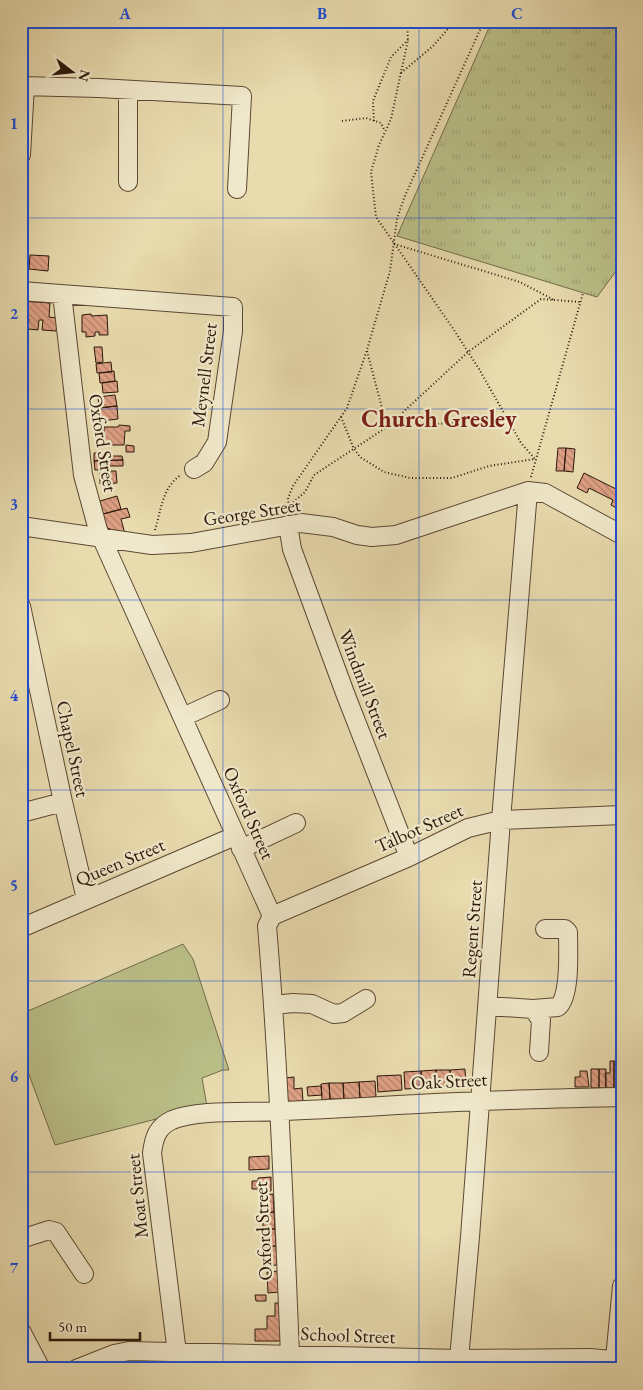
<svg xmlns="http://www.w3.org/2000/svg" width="643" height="1390" font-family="'EB Garamond',serif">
<defs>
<pattern id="grass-tufts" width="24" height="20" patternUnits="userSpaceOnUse" patternTransform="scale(1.25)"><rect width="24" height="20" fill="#babf88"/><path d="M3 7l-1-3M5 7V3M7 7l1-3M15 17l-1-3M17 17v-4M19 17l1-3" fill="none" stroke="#a0a374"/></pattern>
<pattern id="building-back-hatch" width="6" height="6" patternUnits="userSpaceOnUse" patternTransform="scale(1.25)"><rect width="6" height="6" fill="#dea084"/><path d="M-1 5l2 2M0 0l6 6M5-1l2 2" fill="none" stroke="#b4816a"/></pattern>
</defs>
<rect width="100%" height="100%" fill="#e8dbae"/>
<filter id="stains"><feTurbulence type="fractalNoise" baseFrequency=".004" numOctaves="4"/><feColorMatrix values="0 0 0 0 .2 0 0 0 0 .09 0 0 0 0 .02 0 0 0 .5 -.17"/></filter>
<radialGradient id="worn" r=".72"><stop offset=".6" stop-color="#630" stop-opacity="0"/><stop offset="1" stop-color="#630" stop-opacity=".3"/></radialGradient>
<path fill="url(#grass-tufts)" stroke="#736b49" d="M 492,21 L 622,21 L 622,263 L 597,297 L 397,236 Z"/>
<path fill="#babf88" stroke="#736b49" d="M 183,944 L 193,959 L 229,1070 L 223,1070 L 202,1078 L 207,1106 L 55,1145 L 21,1053 L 21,1014 Z"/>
<path fill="url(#building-back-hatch)" stroke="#2c170a" d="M 30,255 L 49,256 L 48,271 L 29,269 Z
M 21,301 L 50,303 L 49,317 L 58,318 L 56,331 L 42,330 L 43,320 L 39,320 L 38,330 L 28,329 L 29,319 L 21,318 Z
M 91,314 L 92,316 L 107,315 L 108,335 L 99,335 L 99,332 L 95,332 L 95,336 L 86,337 L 86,332 L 82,332 L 82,315 Z
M 21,318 L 26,319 L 25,329 L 21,329 Z
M 94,347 L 102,347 L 103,362 L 96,363 Z
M 111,362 L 112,372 L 97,373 L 96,364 Z
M 114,371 L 115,381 L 100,383 L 99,373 Z
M 117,381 L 118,392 L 103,393 L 102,383 Z
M 115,395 L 117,406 L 99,408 L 98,397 Z
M 117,406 L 118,419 L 101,421 L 99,408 Z
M 119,425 L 130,426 L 130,431 L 125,431 L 124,445 L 104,445 L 104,427 L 118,427 Z
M 126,445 L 134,446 L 134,452 L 126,452 Z
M 558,448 L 566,448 L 564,471 L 556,471 Z
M 566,448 L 575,449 L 573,472 L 564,471 Z
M 94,453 L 111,453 L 111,456 L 122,456 L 123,460 L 94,461 Z
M 123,460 L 123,466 L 109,466 L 109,470 L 95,470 L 94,461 Z
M 100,471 L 116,471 L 117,483 L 100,484 Z
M 584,473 L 622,492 L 620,510 L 611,505 L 613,500 L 589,488 L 587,493 L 577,488 Z
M 117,496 L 121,509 L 103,514 L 100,501 Z
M 127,508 L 130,517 L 121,519 L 125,534 L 107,528 L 103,514 Z
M 610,1061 L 614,1061 L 614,1088 L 606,1088 L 605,1073 L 610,1073 Z
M 614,1061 L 618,1061 L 618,1074 L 622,1074 L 622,1087 L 614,1088 Z
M 465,1069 L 466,1086 L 451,1086 L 450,1070 Z
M 591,1069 L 599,1069 L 599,1088 L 591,1088 Z
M 599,1069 L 606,1069 L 606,1088 L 599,1088 Z
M 436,1070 L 450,1070 L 451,1086 L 437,1087 Z
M 436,1070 L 437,1087 L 422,1088 L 421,1071 Z
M 421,1071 L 422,1088 L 405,1089 L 404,1072 Z
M 580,1071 L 587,1071 L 589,1087 L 575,1087 L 575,1077 L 580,1077 Z
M 401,1075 L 402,1090 L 378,1092 L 377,1076 Z
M 294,1077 L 294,1089 L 302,1088 L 303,1101 L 287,1102 L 285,1078 Z
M 375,1081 L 376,1097 L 360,1098 L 359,1082 Z
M 359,1082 L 360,1098 L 344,1099 L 343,1083 Z
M 329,1083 L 343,1083 L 344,1099 L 330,1099 Z
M 329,1083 L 330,1099 L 322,1100 L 321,1084 Z
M 321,1086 L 322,1095 L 308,1096 L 307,1087 Z
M 269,1156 L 269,1169 L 249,1170 L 249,1157 Z
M 271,1177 L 271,1191 L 258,1191 L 258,1189 L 252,1189 L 252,1181 L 258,1181 L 258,1178 Z
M 273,1194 L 274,1212 L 263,1213 L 262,1195 Z
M 274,1212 L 275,1229 L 263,1229 L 263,1213 Z
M 263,1229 L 275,1229 L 276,1246 L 264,1247 Z
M 276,1246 L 277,1265 L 265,1266 L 264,1247 Z
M 279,1271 L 280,1292 L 268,1293 L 267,1272 Z
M 255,1295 L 266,1295 L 266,1301 L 256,1301 Z
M 275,1303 L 281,1303 L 281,1339 L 279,1341 L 255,1341 L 255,1329 L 267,1329 L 267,1316 L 275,1316 Z
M 24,1349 L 33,1369 L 21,1369 L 21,1351 Z"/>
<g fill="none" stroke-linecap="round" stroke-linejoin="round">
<defs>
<path id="minor" d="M 21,86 L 99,88 L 242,96 L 237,189
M 128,90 L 128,182
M 21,155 L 25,86
M 21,291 L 233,307 L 233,331 L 217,442 L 204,463 L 194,469
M 62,294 L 83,475 L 98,530 L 272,916 L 267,926 C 279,1068 284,1212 290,1354 L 288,1369
M 288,525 L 292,549 L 345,693 L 409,857
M 21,526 L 152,545 L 191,543 L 301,523 L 333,527 L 357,535 L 372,537 L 396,535 L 528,491 L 545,493 L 622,535
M 21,606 L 63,802 L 86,899
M 183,717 L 220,700
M 21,813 L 63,802
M 241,849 L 296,823
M 272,916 L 409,857 L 468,828 L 501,820 L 622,815
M 21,928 L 235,836
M 274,1005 L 293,1003 L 312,1004 L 334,1014 L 343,1013 L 366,999
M 488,1006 L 533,1009 L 541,1020 L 539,1052
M 533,1009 L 558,1007 C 571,995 568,951 568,932 L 565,929 L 545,929
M 21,1239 L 49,1230 L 56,1232 L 84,1274
M 21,1331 L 41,1369
M 177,1353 L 152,1153 C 154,1138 157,1127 172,1120 C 198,1109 252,1113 281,1111 C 348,1109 415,1103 482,1101 C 528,1099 575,1098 622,1097
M 615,1359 L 622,1286
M 76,1369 L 114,1354 L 129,1351 L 459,1359 L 590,1358 L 622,1361
M 457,1369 L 459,1359 L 470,1237 L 501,820 L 528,491"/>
</defs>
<use href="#minor" stroke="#5b4833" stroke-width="20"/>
<path stroke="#2c170a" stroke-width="2" stroke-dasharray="1 2.5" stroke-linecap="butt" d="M 407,21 L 408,40 L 391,119 L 379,145 L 371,172 L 376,217 L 454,330 L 479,369 L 521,443 L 535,459
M 401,73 L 433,46 L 455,21
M 342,121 L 366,118 L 381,123 L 385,131
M 374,121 L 373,101 L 391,57 L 408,40
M 394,244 L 520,282 L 554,300
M 367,351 L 387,427 L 452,423 L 506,417
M 341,417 L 354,449 L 360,457 L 384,472 L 410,478 L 452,478 L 489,466 L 535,459
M 531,477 L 583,293
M 289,506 L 288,498 L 293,486 L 347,408 L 367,350 L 390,271 L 397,219 L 404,198 L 484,21
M 289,511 L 289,506 L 305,492 L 314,475 L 387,427 L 468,352 L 541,299 L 580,302
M 155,530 C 161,511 162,487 181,475"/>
<use href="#minor" stroke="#f0e8ca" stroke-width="18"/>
</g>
<path fill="none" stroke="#1d4ed8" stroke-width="1" stroke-opacity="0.55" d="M 223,21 L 223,1369M 419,21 L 419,1369M 21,218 L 622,218M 21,409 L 622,409M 21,600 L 622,600M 21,790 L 622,790M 21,981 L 622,981M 21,1172 L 622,1172"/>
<g text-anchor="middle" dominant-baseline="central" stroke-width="4.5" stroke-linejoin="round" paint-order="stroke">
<g font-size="19" fill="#2c170a" stroke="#f0e8ca">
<text transform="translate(204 375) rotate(-83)">Meynell Street</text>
<text transform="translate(103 443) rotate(81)">Oxford Street</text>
<text transform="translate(252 512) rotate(-9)">George Street</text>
<text transform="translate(365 684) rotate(69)">Windmill Street</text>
<text transform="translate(73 749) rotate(78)">Chapel Street</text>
<text transform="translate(249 813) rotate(66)">Oxford Street</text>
<text transform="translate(419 828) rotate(-24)">Talbot Street</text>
<text transform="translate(120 862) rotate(-23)">Queen Street</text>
<text transform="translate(472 929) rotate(-86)">Regent Street</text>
<text transform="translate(449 1081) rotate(-3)">Oak Street</text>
<text transform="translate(137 1196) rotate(-96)">Moat Street</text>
<text transform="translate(263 1231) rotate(-93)">Oxford Street</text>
<text transform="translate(348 1335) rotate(2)">School Street</text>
</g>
<g font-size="24" font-weight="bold" fill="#7a1f14" stroke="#f0e8ca">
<text x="439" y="418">Church Gresley</text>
</g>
</g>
<rect width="643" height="1390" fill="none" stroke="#e8dbae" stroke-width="55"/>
<g transform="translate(72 72) rotate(106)" stroke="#f0e8ca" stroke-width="4" paint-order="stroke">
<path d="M0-4L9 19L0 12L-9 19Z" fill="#2c170a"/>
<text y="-8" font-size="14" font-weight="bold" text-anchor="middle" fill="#2c170a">N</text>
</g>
<path d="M50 1332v8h90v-8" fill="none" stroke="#2c170a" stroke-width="2.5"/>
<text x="58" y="1332" font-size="15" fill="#2c170a" stroke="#f0e8ca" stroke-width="4" paint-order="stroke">50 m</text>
<rect x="28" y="28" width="588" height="1334" fill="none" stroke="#1d4ed8" stroke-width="2"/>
<g font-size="16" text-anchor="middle" font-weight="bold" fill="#1d4ed8">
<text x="125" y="19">A</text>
<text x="322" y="19">B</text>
<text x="517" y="19">C</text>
<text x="14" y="129">1</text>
<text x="14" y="319">2</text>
<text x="14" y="510">3</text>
<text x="14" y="701">4</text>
<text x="14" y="891">5</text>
<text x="14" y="1082">6</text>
<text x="14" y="1273">7</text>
</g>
<rect width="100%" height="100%" filter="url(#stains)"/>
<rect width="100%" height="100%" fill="url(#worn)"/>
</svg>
